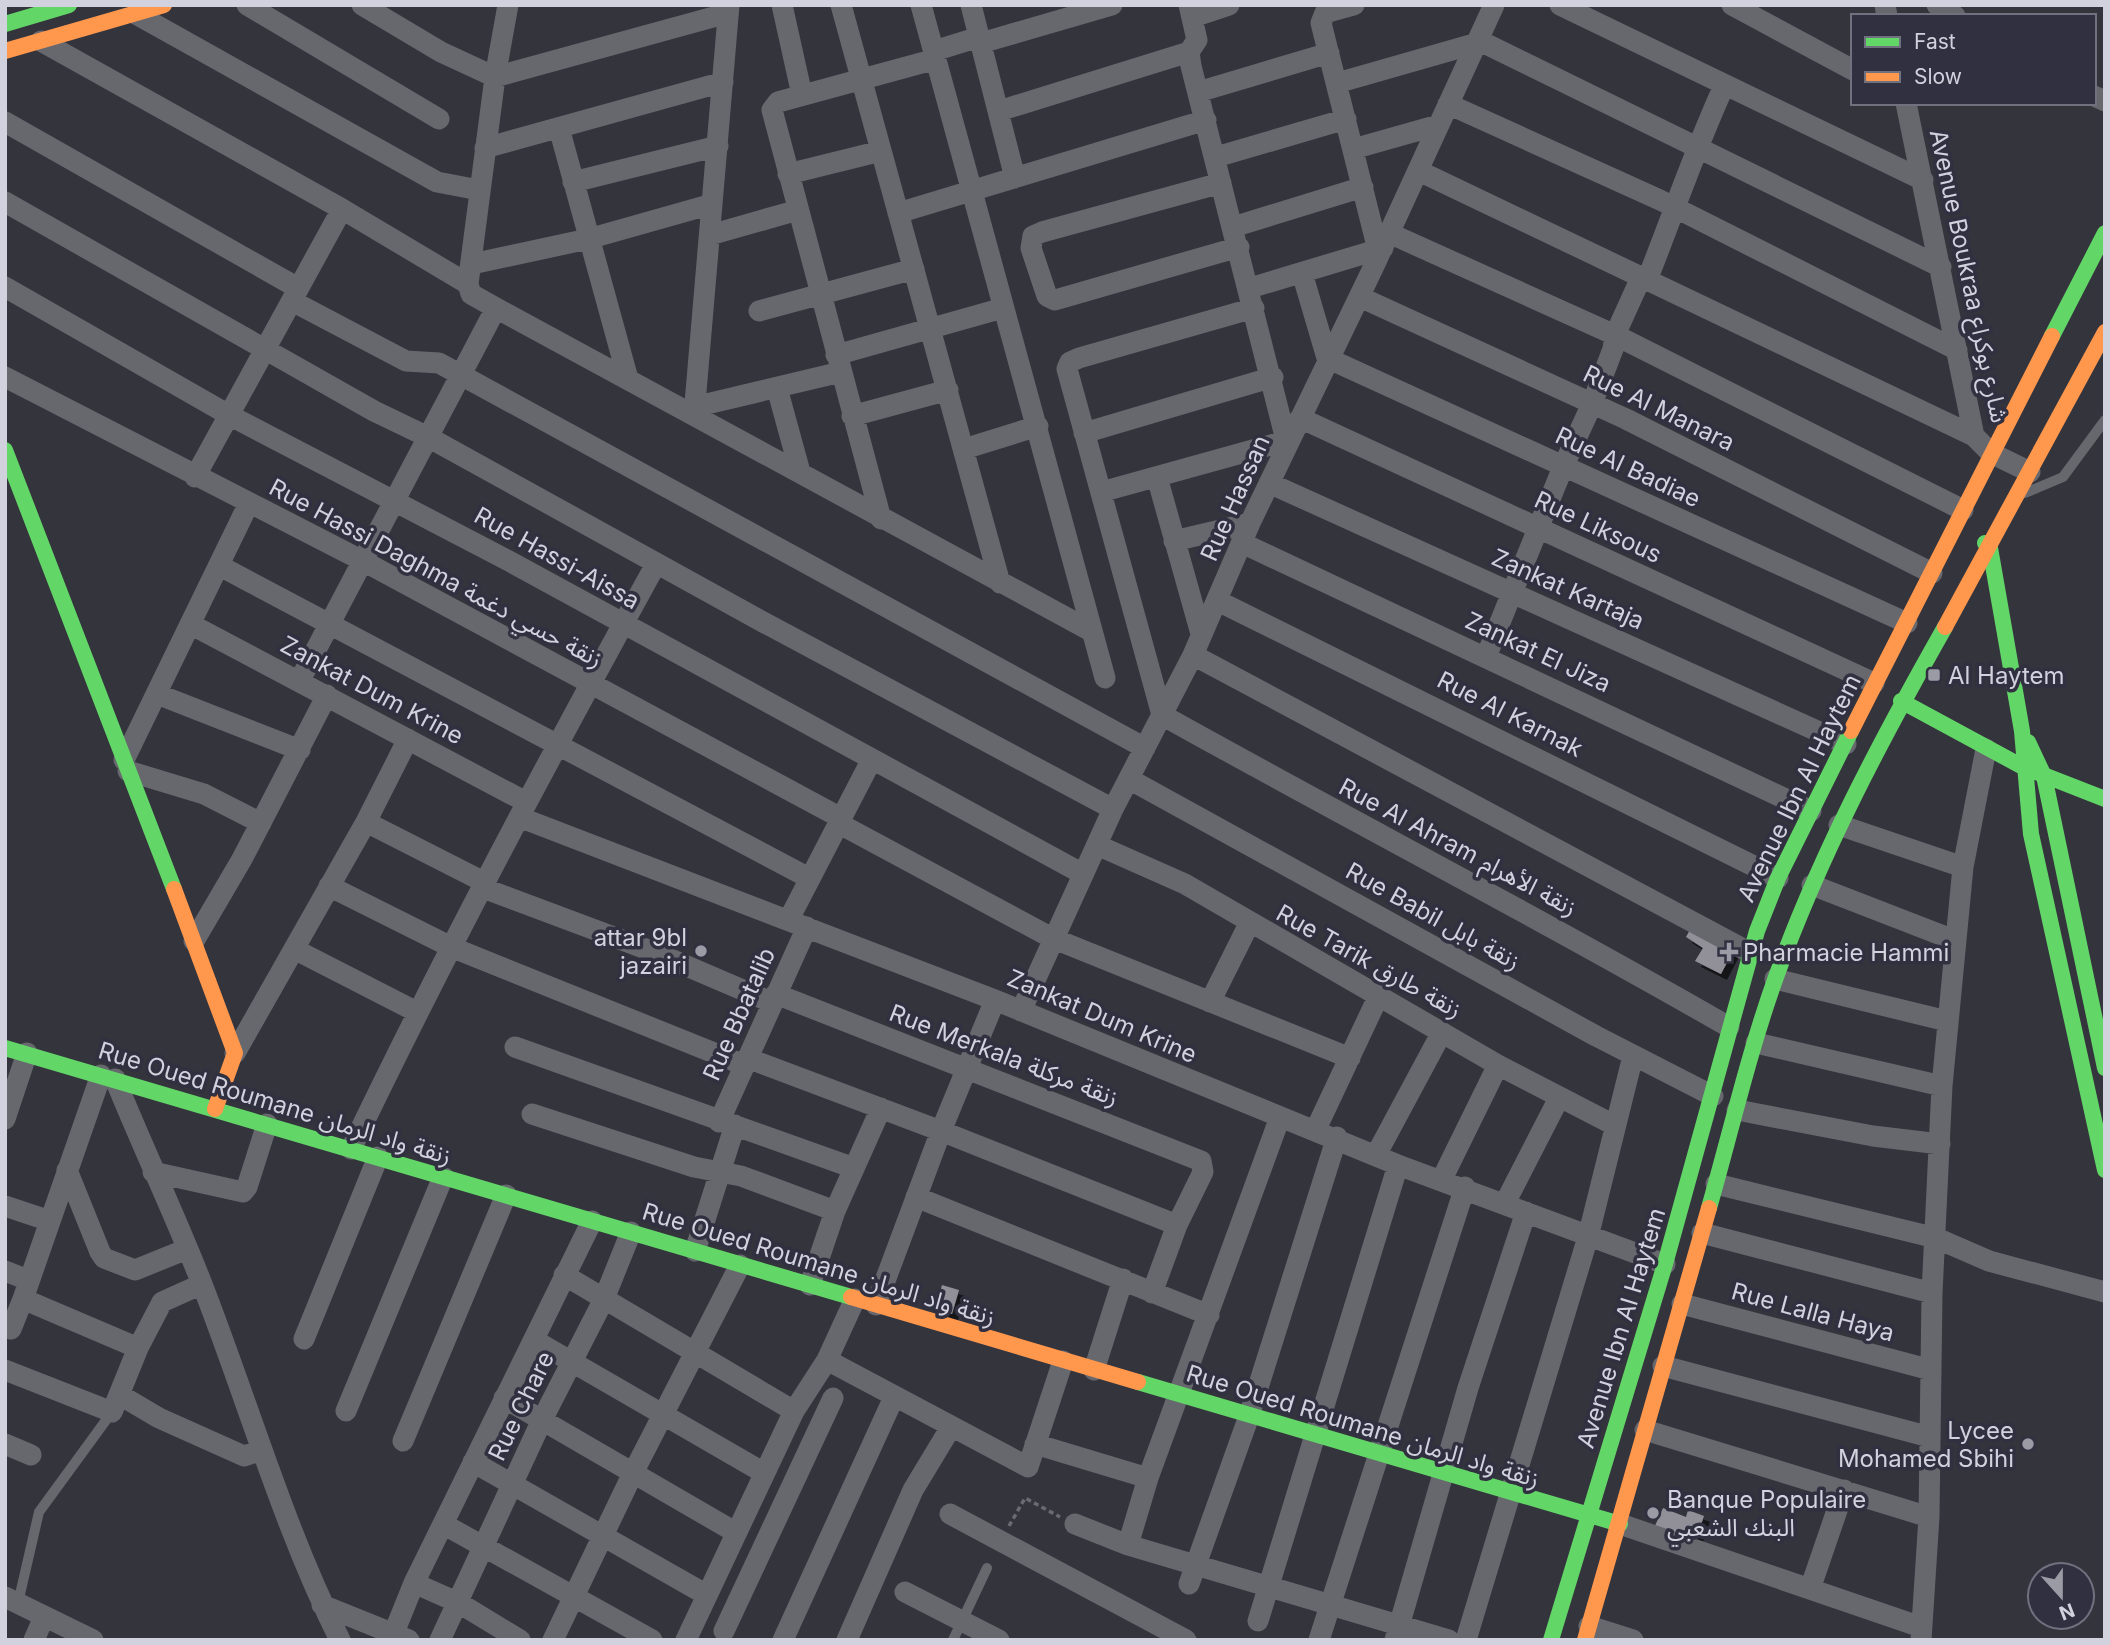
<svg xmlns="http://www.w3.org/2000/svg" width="2110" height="1645" font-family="Inter,'Noto Sans Arabic',sans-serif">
<defs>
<filter id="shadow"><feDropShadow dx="6" dy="6" stdDeviation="0" flood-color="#0009"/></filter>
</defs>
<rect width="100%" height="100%" fill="#34343d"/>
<path fill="#918f98" filter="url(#shadow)" d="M 1692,926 L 1734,949 L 1721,974 L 1695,961 L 1703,948 L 1686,937 Z
M 942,1285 L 959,1290 L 952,1314 L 935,1309 Z
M 1663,1508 L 1686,1517 L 1688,1510 L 1704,1516 L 1695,1542 L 1654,1528 Z"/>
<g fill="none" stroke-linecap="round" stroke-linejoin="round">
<path stroke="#6a6a70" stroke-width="3.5" stroke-dasharray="5 3.5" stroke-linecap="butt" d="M 1009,1526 L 1025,1498 L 1060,1517"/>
<path stroke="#67676e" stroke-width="10" d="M 2025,493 L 2063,477 L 2105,420
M 18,1603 L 39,1512 L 112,1412
M 953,1640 L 987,1568"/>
<path stroke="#67676e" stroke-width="21" d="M 247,5 L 439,119
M 362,5 L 441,52 L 495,77 L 728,13
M 782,5 L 802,95
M 841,5 L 1000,583
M 921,5 L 1105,678
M 971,5 L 1015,178
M 1189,5 L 1197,40 L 1189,52 L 1191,66 L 1286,440
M 1354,5 L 1325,13 L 1321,23 L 1378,250
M 1560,5 L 1923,180
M 1732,5 L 1853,70
M 1885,5 L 1887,16
M 1937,5 L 1955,16
M 136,14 L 437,182 L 479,190
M 1193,17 L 1229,5
M 1478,40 L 1941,267
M 41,41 L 342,209 L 468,284 L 471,294 L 496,308 L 1091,631
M 981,43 L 1112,5
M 934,51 L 979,37
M 1337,83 L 1477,43
M 1198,92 L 1329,53
M 2094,96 L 2105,101
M 1906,103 L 1974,436 L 1991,453 L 2030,472
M 1448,104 L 1660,200 L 1957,350
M 999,111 L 1189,52
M 5,122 L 298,288
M 559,128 L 628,379
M 485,148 L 723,82
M 1353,149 L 1438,125
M 1216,157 L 1346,119
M 1419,171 L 1974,436
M 788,174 L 881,151
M 573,182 L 718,146
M 1221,183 L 1042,232 L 1033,236 L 1031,248 L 1047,296 L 1055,300 L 1239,247
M 5,202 L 374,411 L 428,437 L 763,622 L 1113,809
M 898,213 L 1206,120
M 1233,227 L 1363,187
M 1389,233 L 1615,335 L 1963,510
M 710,235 L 798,210
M 472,264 L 588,239 L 712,204
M 1302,273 L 1327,358 L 1907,623
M 468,284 L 495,77 L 508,5
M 5,287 L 229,415 L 509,561 L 1083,874
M 1250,288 L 1383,248
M 1360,297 L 1626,419 L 1932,573
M 292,301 L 406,361 L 439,363 L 1145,748
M 1254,308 L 1079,358 L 1070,362 L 1067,369 L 1162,715 C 1350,820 1542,919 1729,1027
M 759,311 L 914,269
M 836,355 L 1003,308
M 5,377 L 363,561 L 841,818
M 777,388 L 800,472
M 694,407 L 841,372
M 694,415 L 729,5
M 852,416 L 948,390
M 1300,418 L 1874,683
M 1084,433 L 1273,377
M 964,449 L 1038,426
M 195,477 L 342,209
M 1157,477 L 1201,634
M 1269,483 L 1846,744
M 1101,492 L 1289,440
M 881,519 L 772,110 L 778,102 L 936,59
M 1174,541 L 1250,523
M 1242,543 L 1811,811
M 220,566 L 809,878
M 1218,601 L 1778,878
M 192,625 L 526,802
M 1193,655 L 1749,952
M 1486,657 L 1563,467 L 1592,404 L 1613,349 L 1615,335 L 1639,282 L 1647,280 C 1673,215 1695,149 1724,86
M 300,680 L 496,308
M 157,694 L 300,750
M 124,760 L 249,503
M 128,771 L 204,794 L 261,823
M 1129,779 L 1596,1036 L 1713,1096
M 519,817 L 995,1000 L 1398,1165 L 1665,1264
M 366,822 L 486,883
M 838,823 L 1052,938 L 1350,1058
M 1839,825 L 1963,867
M 1097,845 L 1185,884 L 1498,1065 L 1614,1125
M 1812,885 L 1954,940
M 329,886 L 451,947 L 744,1065
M 483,888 L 654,952 L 773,1003
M 789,919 L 872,759
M 194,941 L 242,859 L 327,695
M 294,949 L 417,1012
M 1775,979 L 1947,1021
M 776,994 L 1201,1161 L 1203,1172 L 1177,1225 L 1152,1293
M 1210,1002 L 1249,924
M 1021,1011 L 1113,809 L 1193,655 L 1250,523 L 1374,266 L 1494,5
M 1756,1043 L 1942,1086
M 515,1047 L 854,1168
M 235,1053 L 366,822 L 408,739
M 747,1058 L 941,1131 L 1177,1225
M 115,1079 C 143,1148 175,1215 202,1284 C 248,1402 283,1526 340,1640
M 1737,1110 L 1873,1136 L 1940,1144
M 532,1114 L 694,1167 L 741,1176 L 835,1211
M 5,1119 L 27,1053
M 719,1122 L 807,927
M 1316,1129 L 1379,995
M 351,1149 C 446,951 550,757 656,564
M 1376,1155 L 1442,1032
M 67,1170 L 100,1252 L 104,1258 L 135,1270 L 187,1249
M 153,1172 L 243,1192 L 247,1187 L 267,1124
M 1442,1179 L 1498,1065
M 1716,1184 L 1936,1238 L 1989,1261 L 2105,1292
M 916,1197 L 1209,1315
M 1505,1203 L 1559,1098
M 5,1206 L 50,1221
M 1702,1233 L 1932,1293
M 695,1251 L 735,1125
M 5,1271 L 28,1280
M 564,1275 L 794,1411
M 810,1285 L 835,1211 L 881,1108
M 23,1299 L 138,1348
M 1682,1304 L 1931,1370
M 876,1305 L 941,1131 L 995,1000
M 5,1327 L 11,1329 L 23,1299 L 101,1075
M 304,1339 L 378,1157
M 534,1340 L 764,1473
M 827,1360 L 1028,1467 L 1063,1361
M 1663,1366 L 1930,1437
M 5,1370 L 112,1412 L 138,1348 L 162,1302 L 202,1284
M 1094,1370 L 1123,1279
M 120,1395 L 159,1418 L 244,1456 L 262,1450
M 504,1398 L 735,1532
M 346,1411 L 443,1177
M 1645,1430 L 1929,1517
M 403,1441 L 506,1195
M 5,1444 L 31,1455
M 1035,1444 L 1148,1478
M 473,1462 L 705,1594
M 950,1514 L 1186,1640
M 443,1524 L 652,1640
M 1075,1524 L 1128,1545 L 1449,1640
M 1620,1524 L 1921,1627
M 1128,1545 L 1148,1478 L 1280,1117
M 414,1583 L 459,1603 L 520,1640
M 1189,1584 L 1249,1416 L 1337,1137
M 1810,1589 L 1844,1490
M 905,1592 L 999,1640
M 5,1597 L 93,1640
M 322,1605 L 409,1640
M 1258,1621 L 1398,1165
M 1589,1626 L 1633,1640
M 724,1631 L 833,1398
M 34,1640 L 44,1617
M 391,1640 L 414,1583 L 592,1221
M 440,1640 L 542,1420 L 604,1299 L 631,1232
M 553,1640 L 633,1473 L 740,1265
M 686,1640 L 794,1411 L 827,1360 L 855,1299
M 783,1640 L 894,1397
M 847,1640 L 913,1490 L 951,1427
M 1319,1640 L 1465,1187
M 1395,1640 L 1468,1388 L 1526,1212
M 1466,1640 L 1588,1237 L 1633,1056
M 1921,1640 L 1929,1517 L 1932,1293 L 1942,1086 L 1963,867 L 1986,749"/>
<path stroke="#63d668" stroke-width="16" d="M 5,24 L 69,5
M 2052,336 L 2105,233
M 5,450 L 174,889
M 1985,543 L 1990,548 L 2022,731 L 2031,834 L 2105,1170
M 1901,701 L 2023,767 L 2105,799
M 2028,742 L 2044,776 L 2105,1068
M 5,1048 L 851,1297
M 1709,1208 C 1731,1131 1749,1052 1776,977 C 1820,855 1881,740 1945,627
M 1138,1382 L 1620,1524
M 1551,1640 L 1665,1264 L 1757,931 L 1778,878 L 1851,731"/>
<path stroke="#ff974d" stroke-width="16" d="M 5,51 L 164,5
M 1945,627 L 2105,332
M 1851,731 L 2052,336
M 174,889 L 235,1053 L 215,1109
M 851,1297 L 1138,1382
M 1585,1640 L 1709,1208"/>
</g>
<g fill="#9a9ba5" stroke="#303041" stroke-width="2.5">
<rect x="1927" y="668" width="14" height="14" rx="3.5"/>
<circle cx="701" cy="951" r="7"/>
<path d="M1725.5 941.5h7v7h7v7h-7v7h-7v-7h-7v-7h7z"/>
<circle cx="2028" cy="1444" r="7"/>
<circle cx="1653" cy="1513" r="7"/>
</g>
<g text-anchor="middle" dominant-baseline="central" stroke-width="7" stroke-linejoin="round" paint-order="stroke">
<g font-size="24" fill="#d1d2dd" stroke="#303041">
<text transform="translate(1969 276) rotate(78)">Avenue Boukraa شارع بوكراع</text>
<text transform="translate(1659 408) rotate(26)">Rue Al Manara</text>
<text transform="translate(1628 467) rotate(25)">Rue Al Badiae</text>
<text transform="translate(1235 498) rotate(-66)">Rue Hassan</text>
<text transform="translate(1598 527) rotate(25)">Rue Liksous</text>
<text transform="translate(557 558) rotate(29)">Rue Hassi-Aissa</text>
<text transform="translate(436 573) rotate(28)">Rue Hassi Daghma زنقة حسي دغمة</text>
<text transform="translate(1568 589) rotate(24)">Zankat Kartaja</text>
<text transform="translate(1538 652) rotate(25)">Zankat El Jiza</text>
<text transform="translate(372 690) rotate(28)">Zankat Dum Krine</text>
<text transform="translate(1510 714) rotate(27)">Rue Al Karnak</text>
<text transform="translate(1799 788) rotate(-64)">Avenue Ibn Al Haytem</text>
<text transform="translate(1458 847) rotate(28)">Rue Al Ahram زنقة الأهرام</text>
<text transform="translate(1433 916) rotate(29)">Rue Babil زنقة بابل</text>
<text transform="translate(1369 961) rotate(29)">Rue Tarik زنقة طارق</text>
<text transform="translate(739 1014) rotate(-66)">Rue Bbatalib</text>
<text transform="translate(1102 1016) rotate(23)">Zankat Dum Krine</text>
<text transform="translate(1004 1055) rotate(21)">Rue Merkala زنقة مركلة</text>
<text transform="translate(275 1103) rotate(17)">Rue Oued Roumane زنقة واد الرمان</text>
<text transform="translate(819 1264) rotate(17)">Rue Oued Roumane زنقة واد الرمان</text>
<text transform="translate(1813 1312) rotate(15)">Rue Lalla Haya</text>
<text transform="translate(1621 1328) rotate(-73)">Avenue Ibn Al Haytem</text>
<text transform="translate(521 1406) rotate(-64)">Rue Chare</text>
<text transform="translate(1363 1426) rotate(17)">Rue Oued Roumane زنقة واد الرمان</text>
</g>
<g font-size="24" fill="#d1d2dd" stroke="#303041" text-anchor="start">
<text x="1948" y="675">Al Haytem</text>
<text x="687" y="937" text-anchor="end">attar 9bl<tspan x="687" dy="28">jazairi</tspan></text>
<text x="1743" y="952">Pharmacie Hammi</text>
<text x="2014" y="1430" text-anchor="end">Lycee<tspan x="2014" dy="28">Mohamed Sbihi</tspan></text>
<text x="1667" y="1499">Banque Populaire<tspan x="1667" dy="28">البنك الشعبي</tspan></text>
</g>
</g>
<rect width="2110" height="1645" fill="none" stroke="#d1d2dd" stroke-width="14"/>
<rect x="1851" y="14" width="245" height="91" fill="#303041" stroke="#70717f" stroke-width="2"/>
<rect x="1865" y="37" width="35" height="10" fill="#63d668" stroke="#70717f" stroke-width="2"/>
<text x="1914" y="49" font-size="21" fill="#d1d2dd">Fast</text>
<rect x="1865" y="72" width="35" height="10" fill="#ff974d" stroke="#70717f" stroke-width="2"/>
<text x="1914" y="84" font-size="21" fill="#d1d2dd">Slow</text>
<g transform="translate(2061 1596) rotate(159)"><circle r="33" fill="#303041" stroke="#70717f" stroke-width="2"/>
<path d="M0-5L12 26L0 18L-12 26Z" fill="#9a9ba5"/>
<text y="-10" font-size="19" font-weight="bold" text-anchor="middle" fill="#d1d2dd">N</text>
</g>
</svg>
